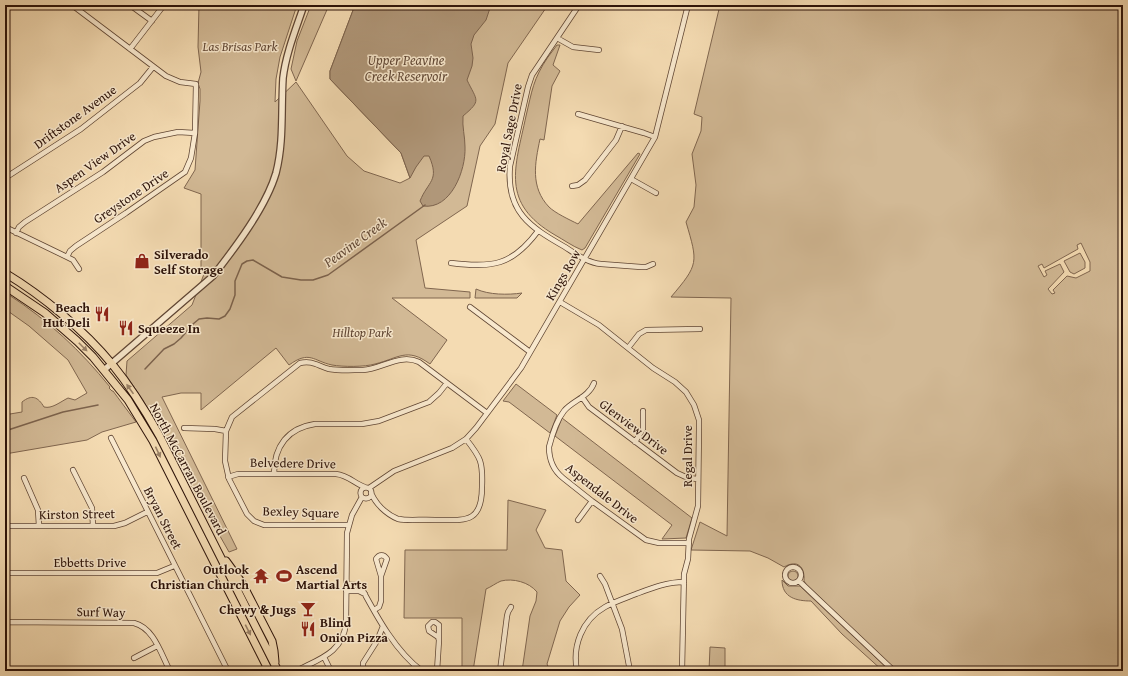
<svg xmlns="http://www.w3.org/2000/svg" width="1128" height="676" font-family="'Gentium Book Plus',serif">
<rect width="100%" height="100%" fill="#f4dbb2"/>
<filter id="stains"><feTurbulence type="fractalNoise" baseFrequency=".005" numOctaves="4"/><feColorMatrix values="0 0 0 0 .2 0 0 0 0 .09 0 0 0 0 .02 0 0 0 .5 -.17"/></filter>
<radialGradient id="worn" r=".72"><stop offset=".6" stop-color="#630" stop-opacity="0"/><stop offset="1" stop-color="#630" stop-opacity=".3"/></radialGradient>
<path fill="#d2b995" stroke="#80664f" fill-rule="evenodd" d="M 199,5 L 297,5 L 280,57 L 276,79 L 275,102 L 296,82 L 347,156 L 364,171 L 400,183 L 410,178 L 401,153 L 330,79 L 330,71 L 355,5 L 548,5 L 508,63 L 495,124 L 480,146 L 467,206 L 416,240 L 425,288 L 470,292 L 470,298 L 392,298 L 447,340 L 430,364 C 407,347 399,358 375,364 C 365,367 343,367 332,365 C 313,361 310,350 289,365 L 276,348 L 201,410 L 201,393 L 181,393 L 162,397 L 237,549 L 229,552 L 143,400 L 126,375 L 127,361 L 192,305 L 204,274 L 201,270 L 201,194 L 184,188 L 195,170 L 200,101 L 200,89 L 198,83 L 201,72 L 198,47 Z
M 311,5 L 329,5 L 296,81 L 291,69 L 297,41 Z
M 720,5 L 1123,5 L 1123,671 L 897,671 L 806,584 L 804,581 C 805,567 798,559 784,567 L 768,558 L 750,551 L 691,550 L 700,522 L 727,536 L 731,298 L 671,297 C 699,264 698,263 686,222 L 694,207 L 696,185 L 692,154 L 701,131 L 702,117 L 694,114 ZM 1081,243 L 1090,262 L 1090,271 L 1076,278 L 1067,276 L 1053,290 L 1055,293 L 1052,294 L 1048,289 L 1064,272 L 1060,264 L 1045,271 L 1047,275 L 1044,277 L 1038,266 L 1042,264 L 1044,268 L 1078,249 L 1077,245 Z
M 557,45 L 560,45 L 553,65 L 560,71 L 552,86 L 544,140 L 540,139 C 535,163 530,187 549,207 C 555,213 570,220 578,224 L 638,153 L 640,154 L 585,248 L 582,250 C 572,246 564,240 555,235 C 500,203 515,168 526,116 C 532,91 533,79 548,57 C 551,53 554,49 557,45 Z
M 1080,253 L 1085,262 L 1085,268 L 1074,274 L 1070,272 L 1064,261 Z
M 476,289 C 489,295 508,295 522,293 L 517,298 L 475,298 Z
M 9,295 C 48,320 81,351 110,387 L 109,388 L 112,391 L 113,391 L 136,422 L 102,432 L 87,440 L 5,454 L 5,418 L 10,414 L 22,412 L 22,402 C 32,394 38,397 44,407 C 52,409 60,402 68,398 L 75,400 L 87,393 L 68,360 L 29,326 L 5,309 L 6,301 L 5,296 Z
M 516,384 L 557,415 L 550,433 L 509,402 L 503,401 Z
M 562,418 L 692,518 L 686,538 L 662,539 L 672,525 L 555,436 Z
M 508,500 L 546,510 L 536,530 L 545,548 L 562,550 L 566,581 L 580,595 L 569,607 L 560,621 L 547,664 L 550,671 L 522,671 L 530,616 L 536,601 L 537,592 C 529,582 513,578 501,581 C 496,583 491,587 486,589 L 473,671 L 462,671 L 462,618 L 404,618 L 405,550 L 507,550 Z
M788 576a5 5 0 1 1 10 0a5 5 0 1 1-10 0Z
M 782,580 L 788,586 L 800,586 L 802,588 L 890,671 L 883,671 L 842,634 L 811,601 C 797,601 782,598 782,580 Z
M 710,647 L 725,648 L 725,671 L 709,671 Z"/>
<path fill="#b09779" stroke="#7c624c" d="M 355,5 L 491,5 L 486,20 L 474,35 L 471,44 L 473,58 L 472,66 L 467,80 C 477,101 482,100 463,116 C 462,127 465,136 465,147 C 466,170 451,210 423,206 L 420,201 C 428,181 440,181 429,156 L 424,156 L 416,167 L 410,178 L 401,153 L 330,79 L 330,71 Z"/>
<g fill="none" stroke-linecap="round" stroke-linejoin="round">
<path stroke="#7c624c" stroke-width="1.5" d="M 145,369 L 164,349 L 174,344 L 181,338 L 193,324 L 199,319 L 207,318 L 219,319 L 225,316 L 230,309 L 235,295 L 235,281 L 242,264 L 247,261 L 253,260 L 282,277 L 301,280 L 313,280 L 328,275 L 425,205
M 5,431 L 63,412 L 98,405"/>
<defs>
<path id="minor" d="M 130,5 L 152,21
M 579,5 L 532,75 L 528,87 L 510,166 C 506,212 530,227 565,247 C 576,254 588,263 601,264 L 641,267 L 646,267 L 653,264
M 557,38 L 573,47 L 599,50
M 130,49 L 164,5
M 578,114 L 644,133 L 655,137
M 5,178 L 81,129 L 140,83 L 153,67
M 631,179 L 656,193
M 572,186 L 578,185 L 585,180 L 616,140 L 622,126
M 5,227 L 67,257 L 73,260 L 79,269
M 16,233 L 19,227 L 25,222 L 103,172 L 144,141 L 154,137 L 178,132 L 195,133
M 67,257 L 70,251 L 76,246 L 126,213 L 185,172 L 191,158 L 195,133 L 196,84 L 180,82 L 166,76 L 72,5
M 451,263 C 492,268 512,266 538,231
M 560,302 L 599,325 L 653,368 L 675,382 L 686,392 L 694,405 L 699,420 L 699,428 L 698,506 L 689,539 L 688,559 L 684,574 L 682,671
M 470,307 L 530,352
M 628,348 L 639,334 L 646,330 L 700,329
M 594,383 C 589,397 572,401 564,411 C 556,421 552,435 549,447 C 549,460 553,470 563,478 L 592,501 L 646,540 L 659,543 L 689,543
M 582,397 L 589,407 L 677,473 L 688,478 L 698,479
M 184,428 L 215,429 L 226,431
M 111,438 L 228,671
M 635,442 L 643,429 L 643,411
M 73,470 L 92,508 L 93,526
M 274,474 C 274,446 288,428 315,424 L 362,424 L 379,421 L 429,402 L 439,393 L 447,383
M 228,477 L 238,474 L 336,474 C 348,475 355,484 365,487
M 24,478 L 38,510 L 39,526
M360.5 493a5.5 5.5 0 1 1 11 0a5.5 5.5 0 1 1-11 0Z
M 369,488 L 394,471 L 452,448 L 466,439 L 476,428 L 521,368 L 655,137 L 688,5
M 371,493 C 376,504 386,514 398,519 C 409,521 423,519 435,520 C 465,520 482,524 482,487 C 483,462 481,458 466,439
M 578,520 L 592,501
M 349,525 L 264,525 L 254,521 L 247,514 L 229,479 L 225,461 L 226,431 L 232,417 L 300,363 C 312,360 318,366 329,369 C 340,371 352,370 363,370 C 382,369 400,353 419,362 L 487,413
M 5,526 L 114,526 L 125,523 L 147,512
M785 575a8 8 0 1 1 16 0a8 8 0 1 1-16 0Z
M 5,573 L 157,573 L 174,566
M 600,576 L 605,584 L 622,629 L 630,671
M 799,581 L 894,671
M 346,584 L 356,585 L 362,589 C 377,617 396,652 422,671
M 346,591 L 359,591 L 365,594
M 374,610 L 379,607 L 381,601 L 381,576 L 376,559 C 379,554 384,554 387,559 L 381,576
M 5,622 L 134,623 C 154,628 161,654 170,671
M 432,622 L 435,622 L 439,625 L 439,640 L 438,637 L 429,631 L 428,626 Z
M 324,657 L 331,671
M 134,658 L 157,646
M 5,663 L 6,573
M 5,670 L 85,671
M 296,671 C 319,659 343,653 346,623 L 347,533 L 352,515 L 362,497
M 363,671 L 363,663 L 377,641 L 383,626
M 437,671 L 439,640
M 500,671 L 507,616 L 508,612 L 511,607
M 577,671 C 572,646 582,620 605,607 C 614,602 626,598 636,594 C 652,588 667,582 684,582"/>
<path id="tertiary" d="M 104,370 L 213,276 C 235,248 266,207 276,173 C 284,142 281,110 283,78 C 286,53 296,29 304,5"/>
<path id="primary" d="M 5,273 C 43,296 84,330 112,364 C 130,386 145,410 159,435 L 278,671
M 5,286 L 45,313 L 77,341 L 93,357 L 128,400 L 153,441 L 269,671
M 226,561 L 242,583 L 272,641 L 274,651 L 275,662"/>
</defs>
<use href="#minor" stroke="#5f4533" stroke-width="6"/>
<use href="#tertiary" stroke="#5f4533" stroke-width="8"/>
<use href="#primary" stroke="#2d1309" stroke-width="9"/>
<use href="#minor" stroke="#f8e8cd" stroke-width="4.5"/>
<use href="#tertiary" stroke="#f8e8cd" stroke-width="5.5"/>
<use href="#primary" stroke="#f4dbb2" stroke-width="7"/>
</g>
<defs><path id="oneway-solid" d="M-6-.8H1V-3.2L6.5 0L1 3.2V.8H-6Z"/></defs>
<g fill="#9a8166">
<use href="#oneway-solid" transform="translate(83 347) rotate(45)"/>
<use href="#oneway-solid" transform="translate(130 389) rotate(-125)"/>
<use href="#oneway-solid" transform="translate(158 452) rotate(65)"/>
<use href="#oneway-solid" transform="translate(248 630) rotate(63)"/>
</g>
<defs>
<symbol id="shop-bare" viewBox="-9 -9 18 18"><path d="M-5-2.5h2.3a2.7 3.5 0 0 1 5.4 0H5L5.5 6h-11ZM-1.5-2.5h3a1.5 2.3 0 0 0-3 0Z" fill="#8f2418" stroke="#f8e8cd" stroke-width="2.5" paint-order="stroke"/></symbol>
<symbol id="restaurant-bare" viewBox="-9 -9 18 18"><path d="M-5-6h1v4h1v-4h1v4h1v-4h1v5L-1.5 .5V6h-2V.5L-5-1ZM5-6V6H3V1.5H1.5Q1.5-4 5-6Z" fill="#8f2418" stroke="#f8e8cd" stroke-width="2.5" paint-order="stroke"/></symbol>
<symbol id="temple-bare" viewBox="-9 -9 18 18"><path d="M0-6L5-2H3V0L6.5 2.5H4V6H1.5V3h-3V6H-4V2.5H-6.5L-3 0V-2H-5Z" fill="#8f2418" stroke="#f8e8cd" stroke-width="2.5" paint-order="stroke"/></symbol>
<symbol id="stadium-bare" viewBox="-9 -9 18 18"><path d="M0-5a6.5 5 0 1 0 0 10a6.5 5 0 1 0 0-10ZM-3.5-1.8h7v3.6h-7Z" fill="#8f2418" stroke="#f8e8cd" stroke-width="2.5" paint-order="stroke"/></symbol>
<symbol id="bar-bare" viewBox="-9 -9 18 18"><path d="M-6-5H6L.8 .8V4.5H3.5V6h-7V4.5H-.8V.8Z" fill="#8f2418" stroke="#f8e8cd" stroke-width="2.5" paint-order="stroke"/></symbol>
</defs>
<g fill-rule="evenodd">
<use href="#shop-bare" x="131" y="250" width="22" height="22"/>
<use href="#restaurant-bare" x="91" y="303" width="22" height="22"/>
<use href="#restaurant-bare" x="115" y="317" width="22" height="22"/>
<use href="#temple-bare" x="250" y="565" width="22" height="22"/>
<use href="#stadium-bare" x="273" y="565" width="22" height="22"/>
<use href="#bar-bare" x="297" y="598" width="22" height="22"/>
<use href="#restaurant-bare" x="297" y="618" width="22" height="22"/>
</g>
<g text-anchor="middle" dominant-baseline="central" stroke-width="3" stroke-linejoin="round" paint-order="stroke">
<g font-size="13" font-style="italic" fill="#5f4533" stroke="#f8e8cd">
<text x="240" y="46">Las Brisas Park</text>
<text x="362" y="332">Hilltop Park</text>
</g>
<g font-size="13" fill="#2d1309" stroke="#f8e8cd">
<text transform="translate(75 117) rotate(-36)">Driftstone Avenue</text>
<text transform="translate(509 128) rotate(-79)">Royal Sage Drive</text>
<text transform="translate(95 162) rotate(-35)">Aspen View Drive</text>
<text transform="translate(131 196) rotate(-34)">Greystone Drive</text>
<text transform="translate(563 275) rotate(-60)">Kings Row</text>
<text transform="translate(634 427) rotate(37)">Glenview Drive</text>
<text transform="translate(687 456) rotate(-90)">Regal Drive</text>
<text transform="translate(293 463) rotate(1)">Belvedere Drive</text>
<text transform="translate(188 469) rotate(62)">North McCarran Boulevard</text>
<text transform="translate(602 493) rotate(38)">Aspendale Drive</text>
<text transform="translate(301 512) rotate(2)">Bexley Square</text>
<text transform="translate(77 514) rotate(-1)">Kirston Street</text>
<text transform="translate(163 518) rotate(63)">Bryan Street</text>
<text x="90" y="562">Ebbetts Drive</text>
<text transform="translate(101 612) rotate(1)">Surf Way</text>
</g>
<g font-size="13" font-weight="bold" fill="#2d1309" stroke="#f8e8cd" text-anchor="start">
<text x="154" y="254">Silverado<tspan x="154" dy="15">Self Storage</tspan></text>
<text x="90" y="307" text-anchor="end">Beach<tspan x="90" dy="15">Hut Deli</tspan></text>
<text x="138" y="328">Squeeze In</text>
<text x="249" y="569" text-anchor="end">Outlook<tspan x="249" dy="15">Christian Church</tspan></text>
<text x="296" y="569">Ascend<tspan x="296" dy="15">Martial Arts</tspan></text>
<text x="296" y="609" text-anchor="end">Chewy &amp; Jugs</text>
<text x="320" y="622">Blind<tspan x="320" dy="15">Onion Pizza</tspan></text>
</g>
<g font-size="14" font-style="italic" fill="#614836" stroke="#f8e8cd">
<text x="406" y="60">Upper Peavine<tspan x="406" dy="16">Creek Reservoir</tspan></text>
<text transform="translate(355 242) rotate(-36)">Peavine Creek</text>
</g>
</g>
<rect width="1128" height="676" fill="none" stroke="#f4dbb2" stroke-width="20"/>
<rect x="6" y="6" width="1116" height="664" fill="none" stroke="#2d1309" stroke-width="2"/>
<rect x="10" y="10" width="1108" height="656" fill="none" stroke="#2d1309"/>
<rect width="100%" height="100%" filter="url(#stains)"/>
<rect width="100%" height="100%" fill="url(#worn)"/>
</svg>
